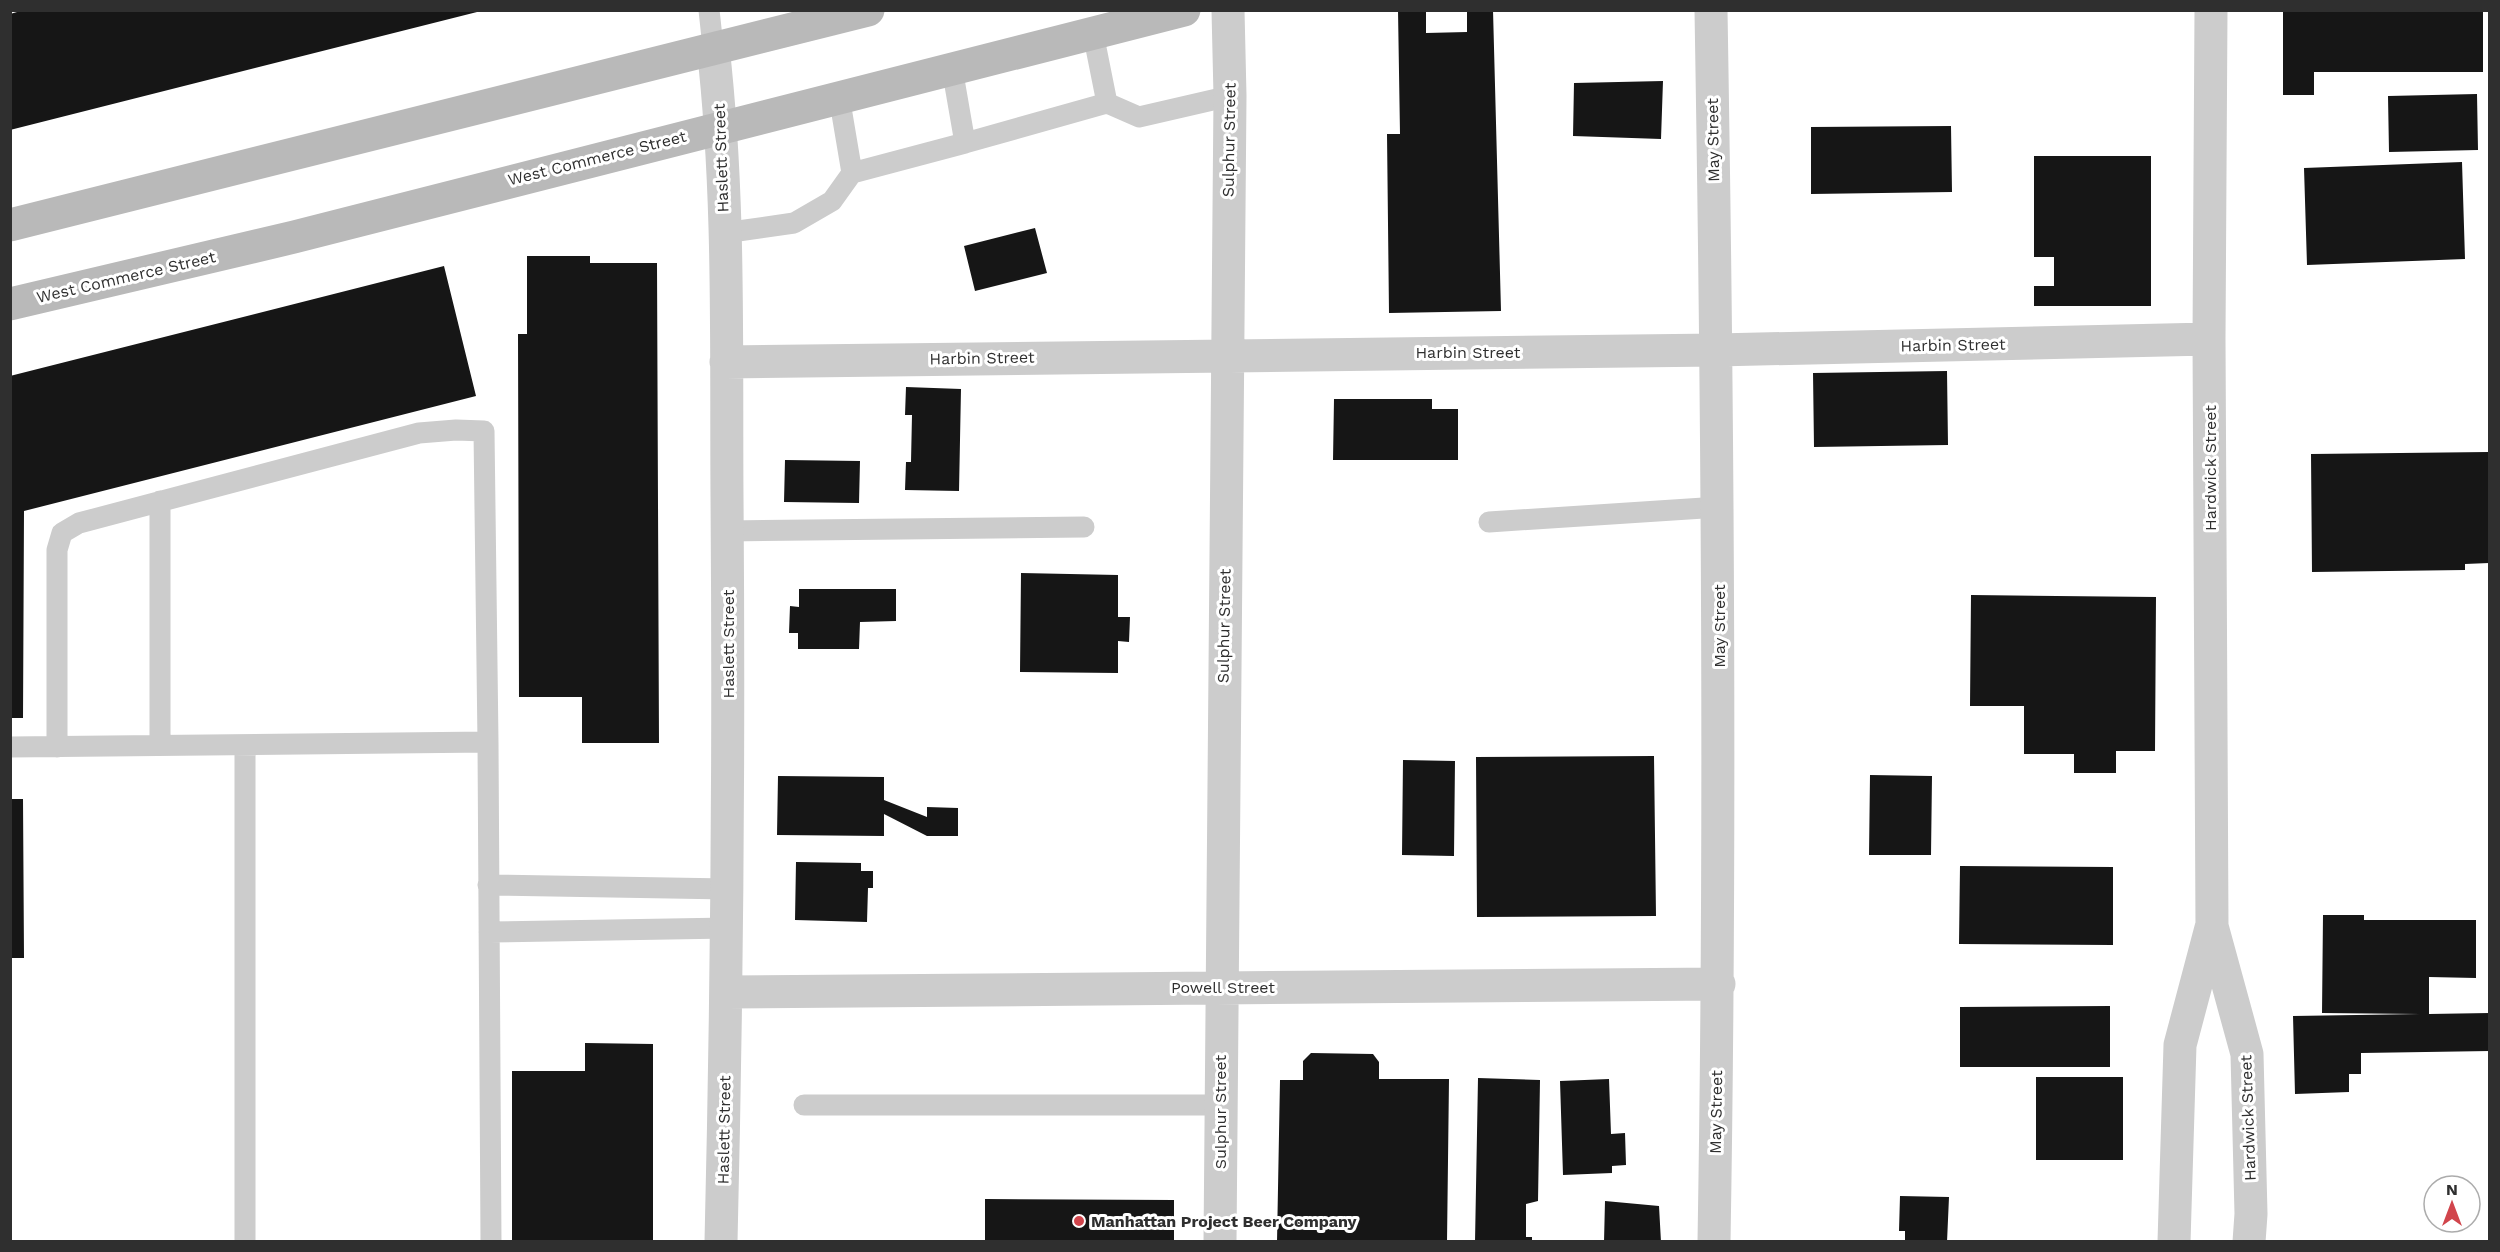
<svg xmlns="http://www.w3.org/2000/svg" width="2500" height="1252" font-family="'Work Sans',sans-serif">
<rect width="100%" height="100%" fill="#fff"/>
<path fill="#161616" d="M 24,10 L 481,10 L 481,11 L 10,130 L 10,14 Z
M 1398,10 L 1426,10 L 1426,33 L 1467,32 L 1467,10 L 1493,10 L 1501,311 L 1389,313 L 1387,134 L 1400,134 Z
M 2283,10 L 2483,10 L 2483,72 L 2314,72 L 2314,95 L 2283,95 Z
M 1663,81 L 1661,139 L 1573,136 L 1574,83 Z
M 2477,94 L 2478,150 L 2389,152 L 2388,96 Z
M 1951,126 L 1952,192 L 1811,194 L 1811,127 Z
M 2034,156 L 2151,156 L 2151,306 L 2034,306 L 2034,286 L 2054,286 L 2054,257 L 2034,257 Z
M 2462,162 L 2465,259 L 2307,265 L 2304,168 Z
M 1035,228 L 1047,273 L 975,291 L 964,246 Z
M 527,256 L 590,256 L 590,263 L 657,263 L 659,743 L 582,743 L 582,697 L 519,697 L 518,334 L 527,334 Z
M 444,266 L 476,396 L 24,511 L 23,718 L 10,718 L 10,376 Z
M 1947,371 L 1948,445 L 1814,447 L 1813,373 Z
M 906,387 L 961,389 L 959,491 L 905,490 L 906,462 L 911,462 L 912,415 L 905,415 Z
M 1334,399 L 1432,399 L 1432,409 L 1458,409 L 1458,460 L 1333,460 Z
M 2488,452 L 2489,563 L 2465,564 L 2465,570 L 2312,572 L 2311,454 Z
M 785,460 L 860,461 L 859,503 L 784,502 Z
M 1021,573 L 1118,575 L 1118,617 L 1130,617 L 1129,642 L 1118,641 L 1118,673 L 1020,672 Z
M 799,589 L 896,589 L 896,621 L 860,622 L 859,649 L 798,649 L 798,633 L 789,633 L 790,606 L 799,607 Z
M 1971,595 L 2156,597 L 2155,751 L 2116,751 L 2116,773 L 2074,773 L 2074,754 L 2024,754 L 2024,706 L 1970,706 Z
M 1654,756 L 1656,916 L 1477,917 L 1476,757 Z
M 1403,760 L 1455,761 L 1454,856 L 1402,855 Z
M 1870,775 L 1932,776 L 1931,855 L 1869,855 Z
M 778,776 L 884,777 L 884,800 L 927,817 L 927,807 L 958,808 L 958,836 L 927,836 L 884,814 L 884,836 L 777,835 Z
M 10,799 L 23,799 L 24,958 L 10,958 Z
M 796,862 L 861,863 L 861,871 L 873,871 L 873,888 L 868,888 L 867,922 L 795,920 Z
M 1960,866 L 2113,867 L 2113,945 L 1959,944 Z
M 2323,915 L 2364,915 L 2364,920 L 2476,920 L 2476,978 L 2429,977 L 2429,1014 L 2490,1013 L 2490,1051 L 2361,1053 L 2361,1074 L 2349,1074 L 2349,1092 L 2295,1094 L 2293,1016 L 2420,1014 L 2322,1013 Z
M 2110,1006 L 2110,1067 L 1960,1067 L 1960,1007 Z
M 585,1043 L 653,1044 L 653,1242 L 512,1242 L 512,1071 L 585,1071 Z
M 1311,1053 L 1373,1054 L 1379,1062 L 1379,1079 L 1449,1079 L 1447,1242 L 1277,1242 L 1280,1080 L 1303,1080 L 1303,1061 Z
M 2036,1077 L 2123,1077 L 2123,1160 L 2036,1160 Z
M 1478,1078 L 1540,1080 L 1538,1201 L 1526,1204 L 1526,1237 L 1532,1237 L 1532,1242 L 1475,1242 Z
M 1609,1079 L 1611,1134 L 1625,1133 L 1626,1165 L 1612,1166 L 1612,1173 L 1563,1175 L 1560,1081 Z
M 1900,1196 L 1949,1197 L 1947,1242 L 1905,1242 L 1905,1231 L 1899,1231 Z
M 985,1199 L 1174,1200 L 1174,1242 L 985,1242 Z
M 1605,1201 L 1659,1206 L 1661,1242 L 1604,1242 Z"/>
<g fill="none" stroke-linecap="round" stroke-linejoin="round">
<path stroke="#ccc" stroke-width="21" d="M 709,10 L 713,47
M 1093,33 L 1107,103 L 1139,117 L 1230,96
M 839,96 L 852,173 L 965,143 L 952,68
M 965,143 L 1107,103
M 724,233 L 794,223 L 832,201 L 852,173
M 160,501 L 160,745
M 1489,522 L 1719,507
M 727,531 L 1084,527
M 245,745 L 245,1242
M 10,747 L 488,742 L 491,1242
M 57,747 L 57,550 L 62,533 L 79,523 L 419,433 L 456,430 L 484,431 L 488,742
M 488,885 L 728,889
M 489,932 L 728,928
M 804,1105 L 1220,1105"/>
<path stroke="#ccc" stroke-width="33" d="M 1711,10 C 1718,421 1721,831 1714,1242
M 2211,10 L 2209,339 L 2212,926 L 2247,1054 L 2251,1214 L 2249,1242
M 713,47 C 730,196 726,347 727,497 C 729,745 727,993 721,1242
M 726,362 L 1717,350 L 2209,339
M 727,992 L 1719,984
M 1220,1242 L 1230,96 L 1228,10
M 2174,1242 L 2180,1045 L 2211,928"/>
<path stroke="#b9b9b9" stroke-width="33" d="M 10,225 L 868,10
M 10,304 L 294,237 L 1184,10"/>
</g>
<circle fill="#d1454c" stroke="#fff" stroke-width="2" cx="1079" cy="1221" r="6"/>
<g text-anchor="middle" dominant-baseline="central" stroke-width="6" stroke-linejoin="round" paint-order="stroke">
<g font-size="16" fill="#2f2f2f" stroke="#fff">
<text transform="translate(1229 140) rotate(-89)">Sulphur Street</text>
<text transform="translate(1713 140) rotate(-91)">May Street</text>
<text transform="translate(597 158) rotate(-14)">West Commerce Street</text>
<text transform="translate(721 158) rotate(-92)">Haslett Street</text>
<text transform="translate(126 277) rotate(-13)">West Commerce Street</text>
<text transform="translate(1953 345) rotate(-1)">Harbin Street</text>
<text x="1468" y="352">Harbin Street</text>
<text transform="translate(982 358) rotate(-1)">Harbin Street</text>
<text transform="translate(2210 468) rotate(-90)">Hardwick Street</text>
<text transform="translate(1224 626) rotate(-89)">Sulphur Street</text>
<text transform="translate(1719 626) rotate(-90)">May Street</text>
<text transform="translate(728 644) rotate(-90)">Haslett Street</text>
<text x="1223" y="987">Powell Street</text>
<text transform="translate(1220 1112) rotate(-90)">Sulphur Street</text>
<text transform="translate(1716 1112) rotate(-89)">May Street</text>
<text transform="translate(2248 1118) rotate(-92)">Hardwick Street</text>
<text transform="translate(724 1130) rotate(-89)">Haslett Street</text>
</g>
<g font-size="16" font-weight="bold" fill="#2f2f2f" stroke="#fff" text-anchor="start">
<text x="1091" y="1221">Manhattan Project Beer Company</text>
</g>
</g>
<rect width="2500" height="1252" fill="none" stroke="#2f2f2f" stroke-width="24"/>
<g transform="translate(2452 1204)"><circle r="28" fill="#ffffff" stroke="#acacac" stroke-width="1.5"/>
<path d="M0-4.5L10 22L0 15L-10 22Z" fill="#d1454c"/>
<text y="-9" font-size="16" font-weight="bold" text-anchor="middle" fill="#2f2f2f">N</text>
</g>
</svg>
